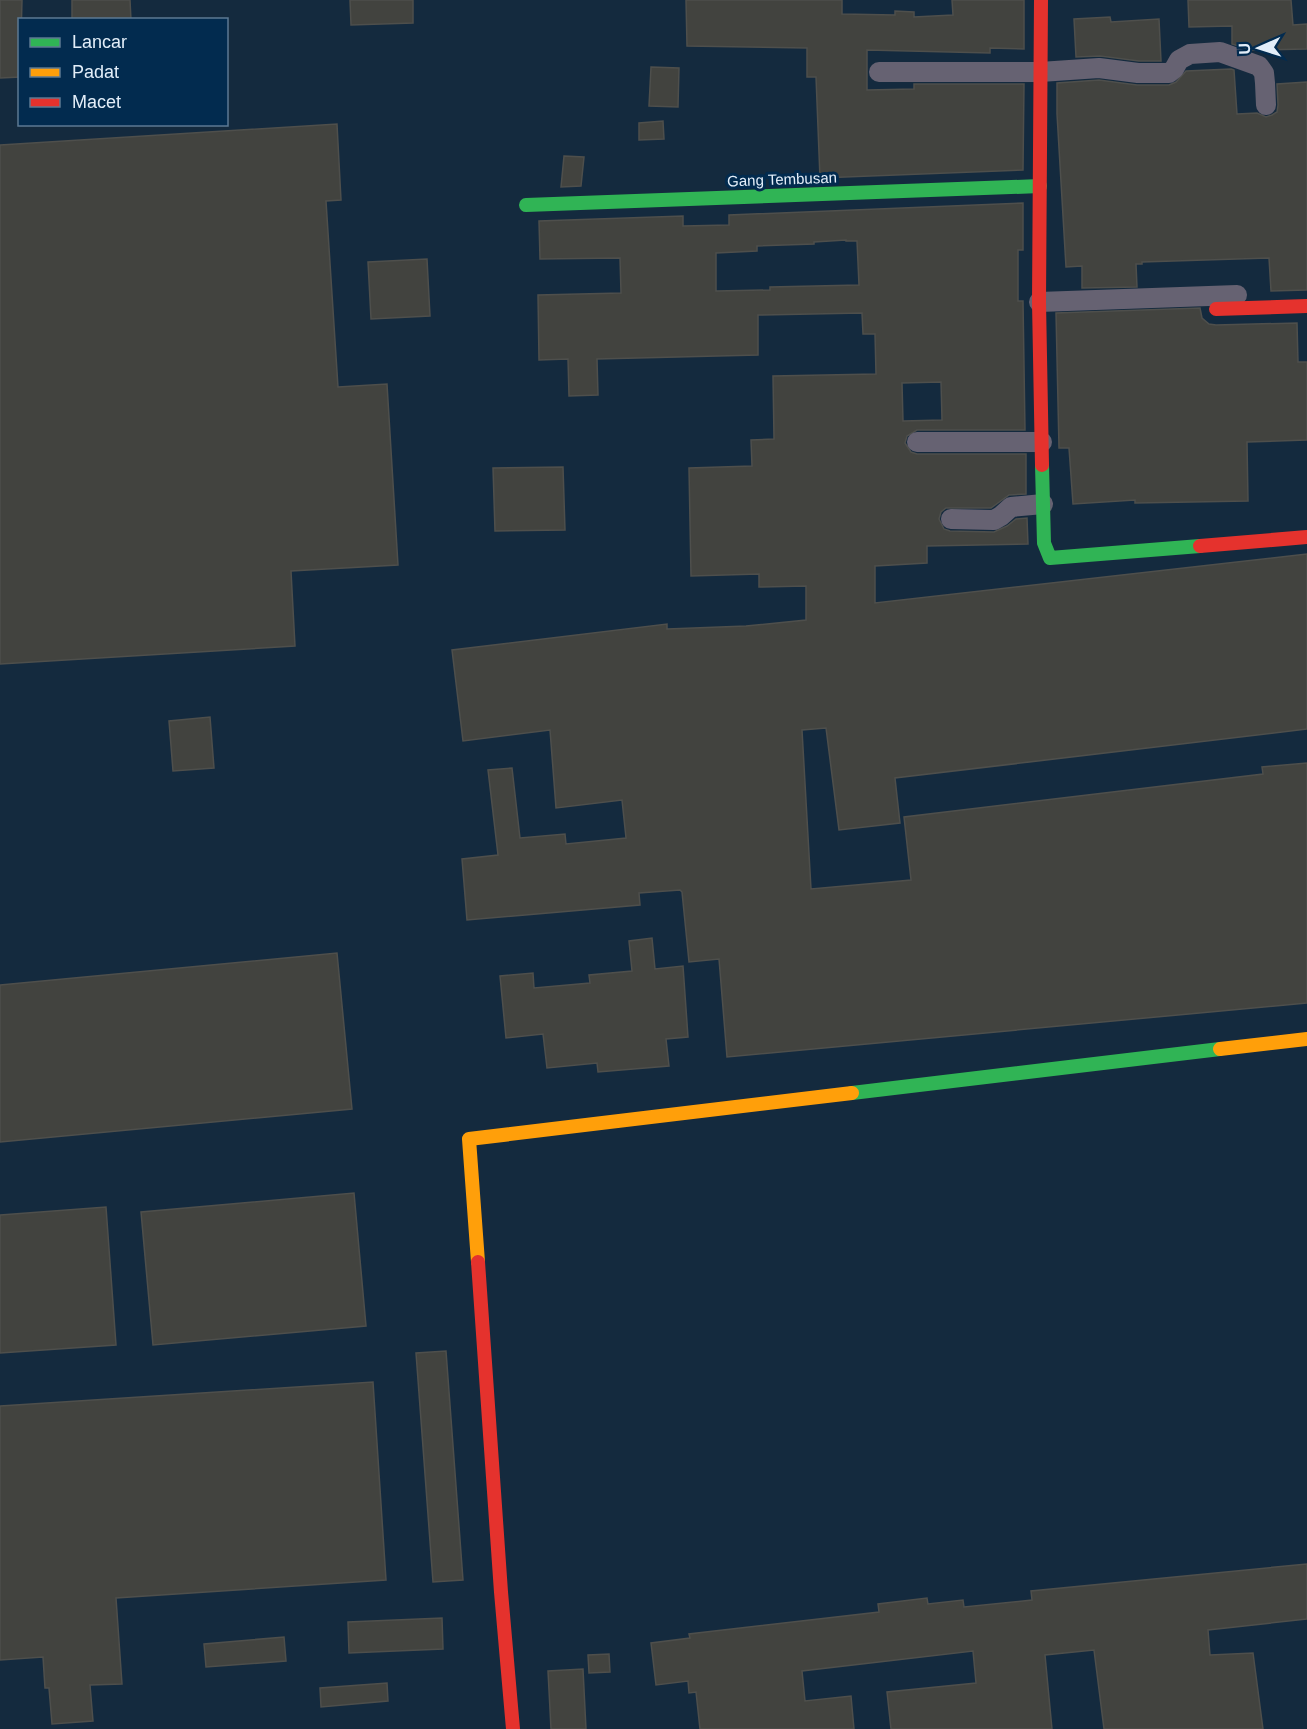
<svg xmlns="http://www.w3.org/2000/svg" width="1307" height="1729" font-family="Helvetica,sans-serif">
<rect width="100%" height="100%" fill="#142a3e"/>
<path fill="#42433f" stroke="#4e4f4c" stroke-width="1.5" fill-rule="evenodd" d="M 0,0 L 22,0 L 20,77 L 0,78 Z
M 72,0 L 130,0 L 131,20 L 72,20 Z
M 350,0 L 413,0 L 413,23 L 351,25 Z
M 686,0 L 842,0 L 842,14 L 895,15 L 895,11 L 914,12 L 914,17 L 953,15 L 952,0 L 1024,0 L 1024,49 L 990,48 L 990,53 L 867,50 L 867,90 L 914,89 L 914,84 L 1024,84 L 1023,170 L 820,178 L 816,77 L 807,77 L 807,48 L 687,46 Z
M 1188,0 L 1291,0 L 1293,25 L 1307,24 L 1307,49 L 1251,50 L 1232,44 L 1232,26 L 1189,27 Z
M 1110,17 L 1111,22 L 1159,19 L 1161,61 L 1139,61 L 1100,56 L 1076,57 L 1074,19 Z
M 651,67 L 679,68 L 678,107 L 649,106 Z
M 1231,69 L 1234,70 L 1237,114 L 1257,113 L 1266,117 L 1272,115 L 1277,112 L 1278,105 L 1277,84 L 1307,82 L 1307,290 L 1271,291 L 1269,258 L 1142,262 L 1142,264 L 1136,264 L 1137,287 L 1082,288 L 1082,266 L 1066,267 L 1057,114 L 1057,83 L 1099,80 L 1137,85 L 1169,85 L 1176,82 L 1186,71 Z
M 663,121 L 664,139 L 639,140 L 639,123 Z
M 337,124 L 341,200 L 326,201 L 338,387 L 387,384 L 398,565 L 291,571 L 295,646 L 0,664 L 0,145 Z
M 564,156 L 584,157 L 581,186 L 561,187 Z
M 1023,203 L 1023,250 L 1018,250 L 1018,301 L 1023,301 L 1025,430 L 917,430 L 907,436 L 905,443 L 911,452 L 917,454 L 1026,454 L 1026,494 L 1009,495 L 991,508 L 946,508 L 941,512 L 939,519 L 944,529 L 950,531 L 994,532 L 1007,526 L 1016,519 L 1027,518 L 1028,544 L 927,546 L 927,563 L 875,566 L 875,603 L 1307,554 L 1307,729 L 895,778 L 900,823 L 839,830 L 826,728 L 802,730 L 811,889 L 911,880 L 904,817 L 1263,774 L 1262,767 L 1307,763 L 1307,1003 L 727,1057 L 719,959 L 689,962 L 682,892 L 680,890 L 639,893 L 640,905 L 467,920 L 462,859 L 498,855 L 488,770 L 512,768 L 520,838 L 565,834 L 566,844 L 626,838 L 622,800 L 556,808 L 550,730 L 463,741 L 452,650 L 667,624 L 667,629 L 746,626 L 806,620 L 806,586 L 759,587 L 759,574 L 691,576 L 689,468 L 752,466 L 751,440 L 774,439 L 773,376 L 876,374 L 875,334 L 863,334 L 862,313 L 758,315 L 758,355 L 597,359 L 598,395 L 569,396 L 568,359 L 539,360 L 538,295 L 621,293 L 620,258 L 540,259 L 539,221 L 683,216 L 683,226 L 729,225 L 729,215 ZM 846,240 L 846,241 L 857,241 L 859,285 L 770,287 L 770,290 L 716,291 L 716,253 L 757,251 L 757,246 L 814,244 L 814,242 ZM 941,382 L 942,420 L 903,421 L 902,383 Z
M 427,259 L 430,316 L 371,319 L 368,262 Z
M 1200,308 L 1202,318 L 1209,324 L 1216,325 L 1297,323 L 1298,362 L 1307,362 L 1307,440 L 1247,442 L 1248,501 L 1135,503 L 1135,500 L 1073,504 L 1069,448 L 1059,448 L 1056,313 Z
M 563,467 L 565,530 L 495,531 L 493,468 Z
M 210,717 L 214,768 L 173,771 L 169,721 Z
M 652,938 L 655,969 L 683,966 L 688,1037 L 666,1039 L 669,1066 L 598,1072 L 597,1063 L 547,1068 L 543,1034 L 506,1038 L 500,976 L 533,973 L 534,988 L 590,983 L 589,975 L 632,971 L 629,941 Z
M 337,953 L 352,1109 L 0,1142 L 0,985 Z
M 354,1193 L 366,1326 L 153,1345 L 141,1212 Z
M 106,1207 L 116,1345 L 0,1353 L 0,1215 Z
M 446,1351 L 463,1580 L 433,1582 L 416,1353 Z
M 373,1382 L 386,1580 L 116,1598 L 122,1684 L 90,1685 L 93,1721 L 52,1724 L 49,1688 L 45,1688 L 43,1657 L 0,1660 L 0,1406 Z
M 1307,1564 L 1307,1619 L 1208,1630 L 1210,1655 L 1253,1653 L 1263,1729 L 1104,1729 L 1094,1650 L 1045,1655 L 1052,1729 L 891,1729 L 887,1692 L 976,1683 L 973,1651 L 802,1671 L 805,1701 L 851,1696 L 854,1729 L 700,1729 L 696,1692 L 689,1693 L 688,1681 L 656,1685 L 651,1643 L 690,1638 L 689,1634 L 879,1612 L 878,1604 L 927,1598 L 928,1604 L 963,1600 L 964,1607 L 1032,1600 L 1031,1591 Z
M 442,1618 L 443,1649 L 349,1653 L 348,1622 Z
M 284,1637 L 286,1661 L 206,1667 L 204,1644 Z
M 609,1654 L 610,1672 L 589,1673 L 588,1655 Z
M 583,1669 L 586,1729 L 551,1729 L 548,1671 Z
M 387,1683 L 388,1701 L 321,1707 L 320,1688 Z"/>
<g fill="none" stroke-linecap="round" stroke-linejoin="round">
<path stroke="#666272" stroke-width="20" d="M 879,72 L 1040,72 L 1099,68 L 1138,73 L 1169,73 L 1174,69 L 1179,60 L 1190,54 L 1220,52 L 1259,66 L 1264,73 L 1265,83 L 1266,105
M 1039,302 L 1237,295
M 917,442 L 1042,442
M 951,519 L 994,520 L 1001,516 L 1011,507 L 1043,504"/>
<path stroke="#30b455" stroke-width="14" d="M 526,205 L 1040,186
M 1042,465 L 1044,543 L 1050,558 L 1200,546
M 852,1093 L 1220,1049"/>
<path stroke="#ff9f0a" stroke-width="14" d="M 1220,1049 L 1307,1039
M 478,1262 L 469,1139 L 852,1093"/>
<path stroke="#e5322d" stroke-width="14" d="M 1041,0 L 1039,302 L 1042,465
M 1216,309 L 1307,306
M 1200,546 L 1307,537
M 478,1262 L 501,1592 L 513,1729"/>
</g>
<g text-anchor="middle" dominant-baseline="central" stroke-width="6" stroke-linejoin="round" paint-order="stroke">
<g font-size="15" fill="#e3eef9" stroke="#022b4f">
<text transform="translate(782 179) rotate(-2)">Gang Tembusan</text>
</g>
</g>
<rect x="18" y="18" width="210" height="108" fill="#022b4f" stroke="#5c7993" stroke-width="1.5"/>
<rect x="30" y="38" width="30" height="9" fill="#30b455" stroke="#5c7993" stroke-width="1.5"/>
<text x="72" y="48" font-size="18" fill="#e3eef9">Lancar</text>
<rect x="30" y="68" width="30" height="9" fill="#ff9f0a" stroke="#5c7993" stroke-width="1.5"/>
<text x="72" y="78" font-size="18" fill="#e3eef9">Padat</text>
<rect x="30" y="98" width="30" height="9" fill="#e5322d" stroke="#5c7993" stroke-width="1.5"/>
<text x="72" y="108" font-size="18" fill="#e3eef9">Macet</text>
<g transform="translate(1259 48) rotate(267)" stroke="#022b4f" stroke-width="4.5" paint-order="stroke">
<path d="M0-4.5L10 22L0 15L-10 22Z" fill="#e3eef9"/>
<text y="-9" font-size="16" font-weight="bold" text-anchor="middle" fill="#e3eef9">U</text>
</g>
</svg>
